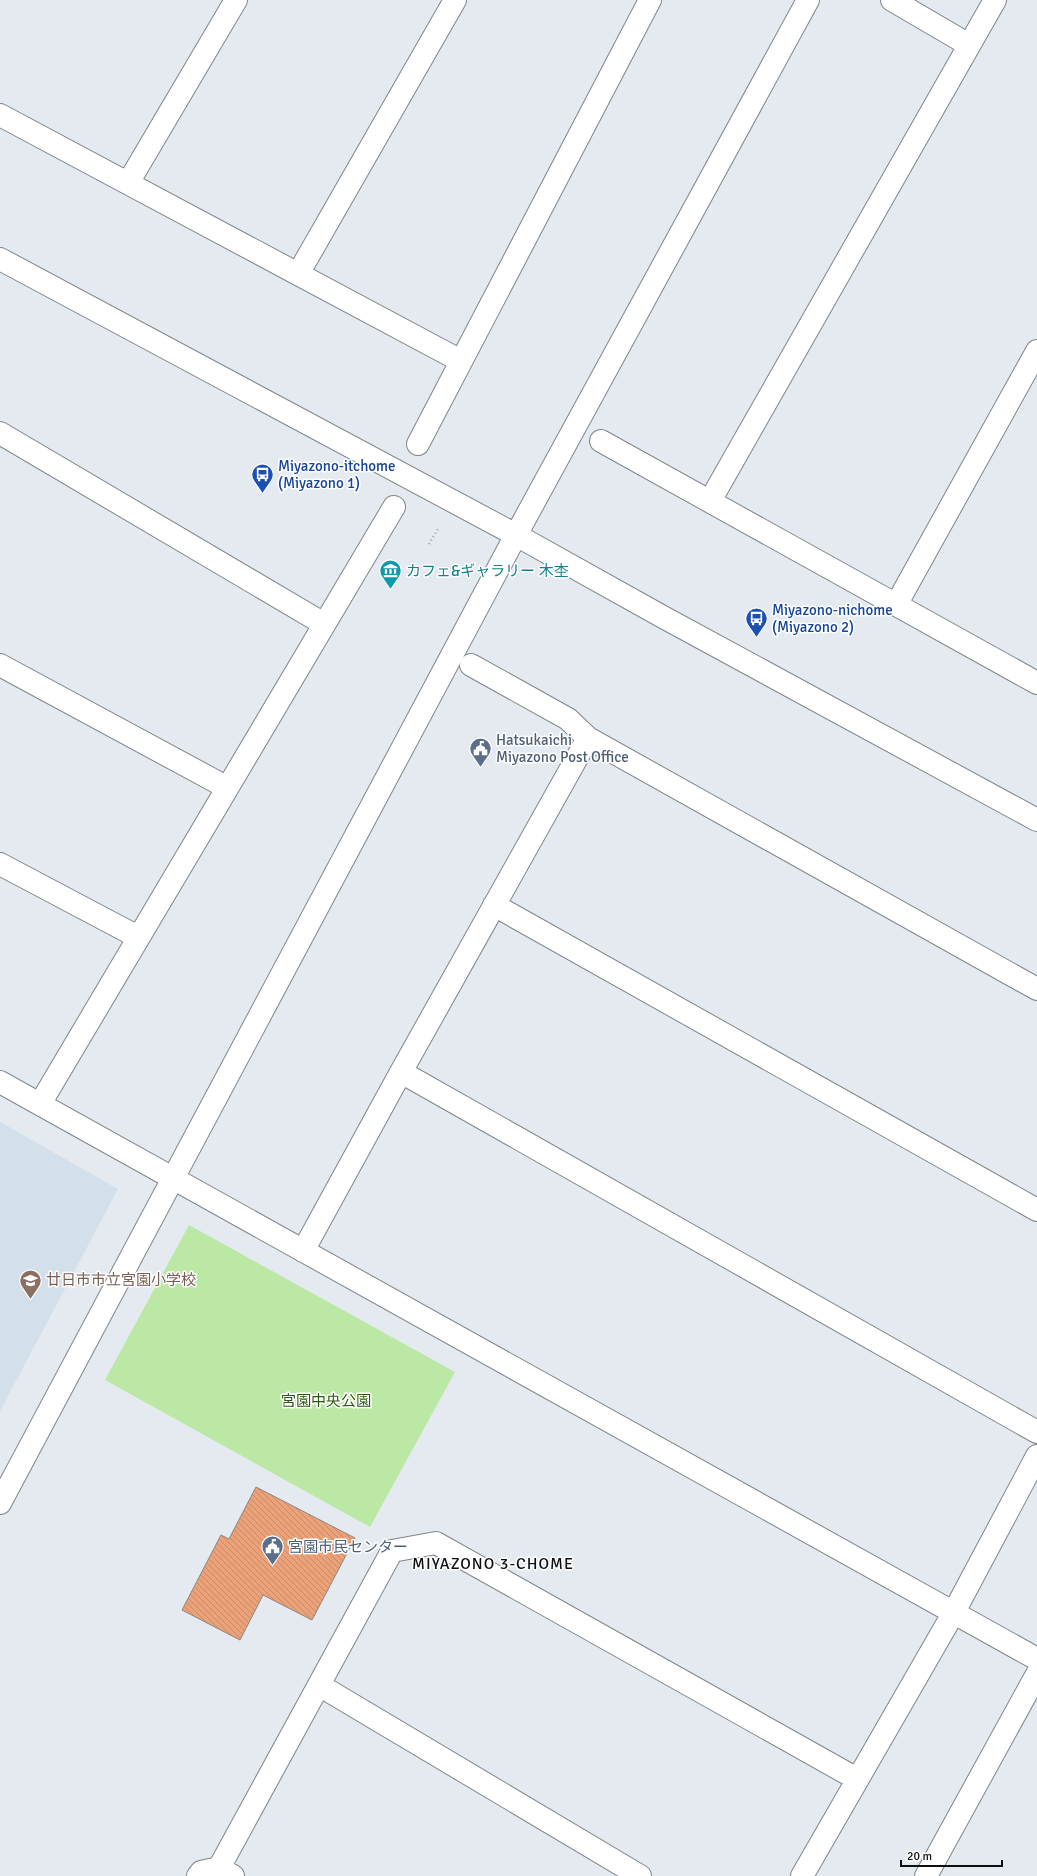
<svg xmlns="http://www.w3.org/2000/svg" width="1037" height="1876" font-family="Signika,'Noto Sans JP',sans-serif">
<defs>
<pattern id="building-back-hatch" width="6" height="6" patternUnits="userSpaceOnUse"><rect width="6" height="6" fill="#eca279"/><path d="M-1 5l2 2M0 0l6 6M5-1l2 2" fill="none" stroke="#c98a68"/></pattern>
</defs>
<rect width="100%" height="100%" fill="#e4eaf0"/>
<path fill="#d3dfeb" d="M 0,1122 L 118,1189 L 0,1411 Z"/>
<path fill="#bbe9a5" d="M 189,1225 L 455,1372 L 370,1527 L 105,1380 Z"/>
<path fill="url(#building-back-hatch)" stroke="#8c8581" d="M 256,1487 L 355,1538 L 312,1620 L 263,1595 L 240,1640 L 182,1610 L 221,1535 L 229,1539 Z"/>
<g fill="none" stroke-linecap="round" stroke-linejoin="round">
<defs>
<path id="street" d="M 892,0 L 969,45
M 0,115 L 461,361
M 128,183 L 236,0
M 298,274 L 455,0
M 0,433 L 324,624
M 601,441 L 1037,683
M 418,444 L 650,0
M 710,501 L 995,0
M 896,605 L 1037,351
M 0,665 L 226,787
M 471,665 L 568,719 L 588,738 L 1037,989
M 0,864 L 138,937
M 494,905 L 1037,1210
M 401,1072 L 1037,1432
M 0,1082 L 1037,1659
M 40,1104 L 394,507
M 303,1251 L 401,1072 L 588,738
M 319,1685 L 640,1876
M 198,1876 L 201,1872 L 219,1868
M 233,1876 L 219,1868 L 392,1551 L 436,1543 L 857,1779
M 802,1876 L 954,1612 L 1037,1456"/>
<path id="secondary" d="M 0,259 L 516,535 L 663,617 L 1037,820
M 0,1503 L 516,535 L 808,0
M 926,1876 L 1037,1674"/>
</defs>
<use href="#street" stroke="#7f858a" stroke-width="24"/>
<use href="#secondary" stroke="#7f858a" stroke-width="24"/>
<path stroke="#a2a7ab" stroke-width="2.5" stroke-dasharray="1 3" stroke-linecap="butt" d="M 429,544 L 439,527"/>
<use href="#street" stroke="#fff" stroke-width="22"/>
<use href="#secondary" stroke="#fff" stroke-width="22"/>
</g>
<defs>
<symbol id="bus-pin" viewBox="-11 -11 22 30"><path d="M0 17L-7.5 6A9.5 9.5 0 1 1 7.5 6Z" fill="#1a4fb4" stroke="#fff"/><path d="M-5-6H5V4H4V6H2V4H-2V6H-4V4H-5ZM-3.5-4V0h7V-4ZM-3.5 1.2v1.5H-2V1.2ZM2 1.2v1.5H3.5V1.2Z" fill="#fff"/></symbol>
<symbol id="museum-pin" viewBox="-11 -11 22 30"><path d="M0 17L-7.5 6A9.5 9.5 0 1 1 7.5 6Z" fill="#0f9aa8" stroke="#fff"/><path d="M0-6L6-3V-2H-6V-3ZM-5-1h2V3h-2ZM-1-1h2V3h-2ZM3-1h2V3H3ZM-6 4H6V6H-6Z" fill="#fff"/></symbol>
<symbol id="civic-pin" viewBox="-11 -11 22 30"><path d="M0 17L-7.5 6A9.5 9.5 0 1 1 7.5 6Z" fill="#5c6f8a" stroke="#fff"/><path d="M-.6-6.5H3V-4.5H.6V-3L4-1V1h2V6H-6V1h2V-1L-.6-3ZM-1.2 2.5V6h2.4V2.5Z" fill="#fff"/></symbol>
<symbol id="school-pin" viewBox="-11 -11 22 30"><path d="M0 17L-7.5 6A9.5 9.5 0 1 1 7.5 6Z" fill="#8d6e63" stroke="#fff"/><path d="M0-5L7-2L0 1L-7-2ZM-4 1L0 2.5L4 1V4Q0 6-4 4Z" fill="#fff"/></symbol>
</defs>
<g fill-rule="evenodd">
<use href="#bus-pin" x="250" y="462" width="25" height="34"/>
<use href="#museum-pin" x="378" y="558" width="25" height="34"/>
<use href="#bus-pin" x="744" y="606" width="25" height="34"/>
<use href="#civic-pin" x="468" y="736" width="25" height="34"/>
<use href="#school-pin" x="18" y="1268" width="25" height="34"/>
<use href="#civic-pin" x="260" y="1534" width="25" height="34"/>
</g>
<g text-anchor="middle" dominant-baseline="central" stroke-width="3" stroke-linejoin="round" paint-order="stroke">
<g font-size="15" fill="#164399" stroke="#fff" text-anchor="start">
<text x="278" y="466">Miyazono-itchome<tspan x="278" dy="17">(Miyazono 1)</tspan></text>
<text x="772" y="610">Miyazono-nichome<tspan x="772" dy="17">(Miyazono 2)</tspan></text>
</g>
<g font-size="15" fill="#0d838f" stroke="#fff" text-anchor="start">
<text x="406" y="571">カフェ&amp;ギャラリー 木杢</text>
</g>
<g font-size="15" fill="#4e5e75" stroke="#fff" text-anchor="start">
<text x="496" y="740">Hatsukaichi<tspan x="496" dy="17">Miyazono Post Office</tspan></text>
<text x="288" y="1547">宮園市民センター</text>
</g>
<g font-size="15" fill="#785e54" stroke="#fff" text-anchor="start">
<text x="46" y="1280">廿日市市立宮園小学校</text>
</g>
<g font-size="15" fill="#2e5712" stroke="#fff">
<text x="326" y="1401">宮園中央公園</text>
</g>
<g font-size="16" letter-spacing="1" fill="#0c0e10" stroke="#fff">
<text x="493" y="1564">MIYAZONO 3-CHOME</text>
</g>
</g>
<path d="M901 1860v6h101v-6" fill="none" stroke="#0c0e10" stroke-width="2"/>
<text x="907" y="1860" font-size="12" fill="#0c0e10" stroke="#ffffff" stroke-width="3" paint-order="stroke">20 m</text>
</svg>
